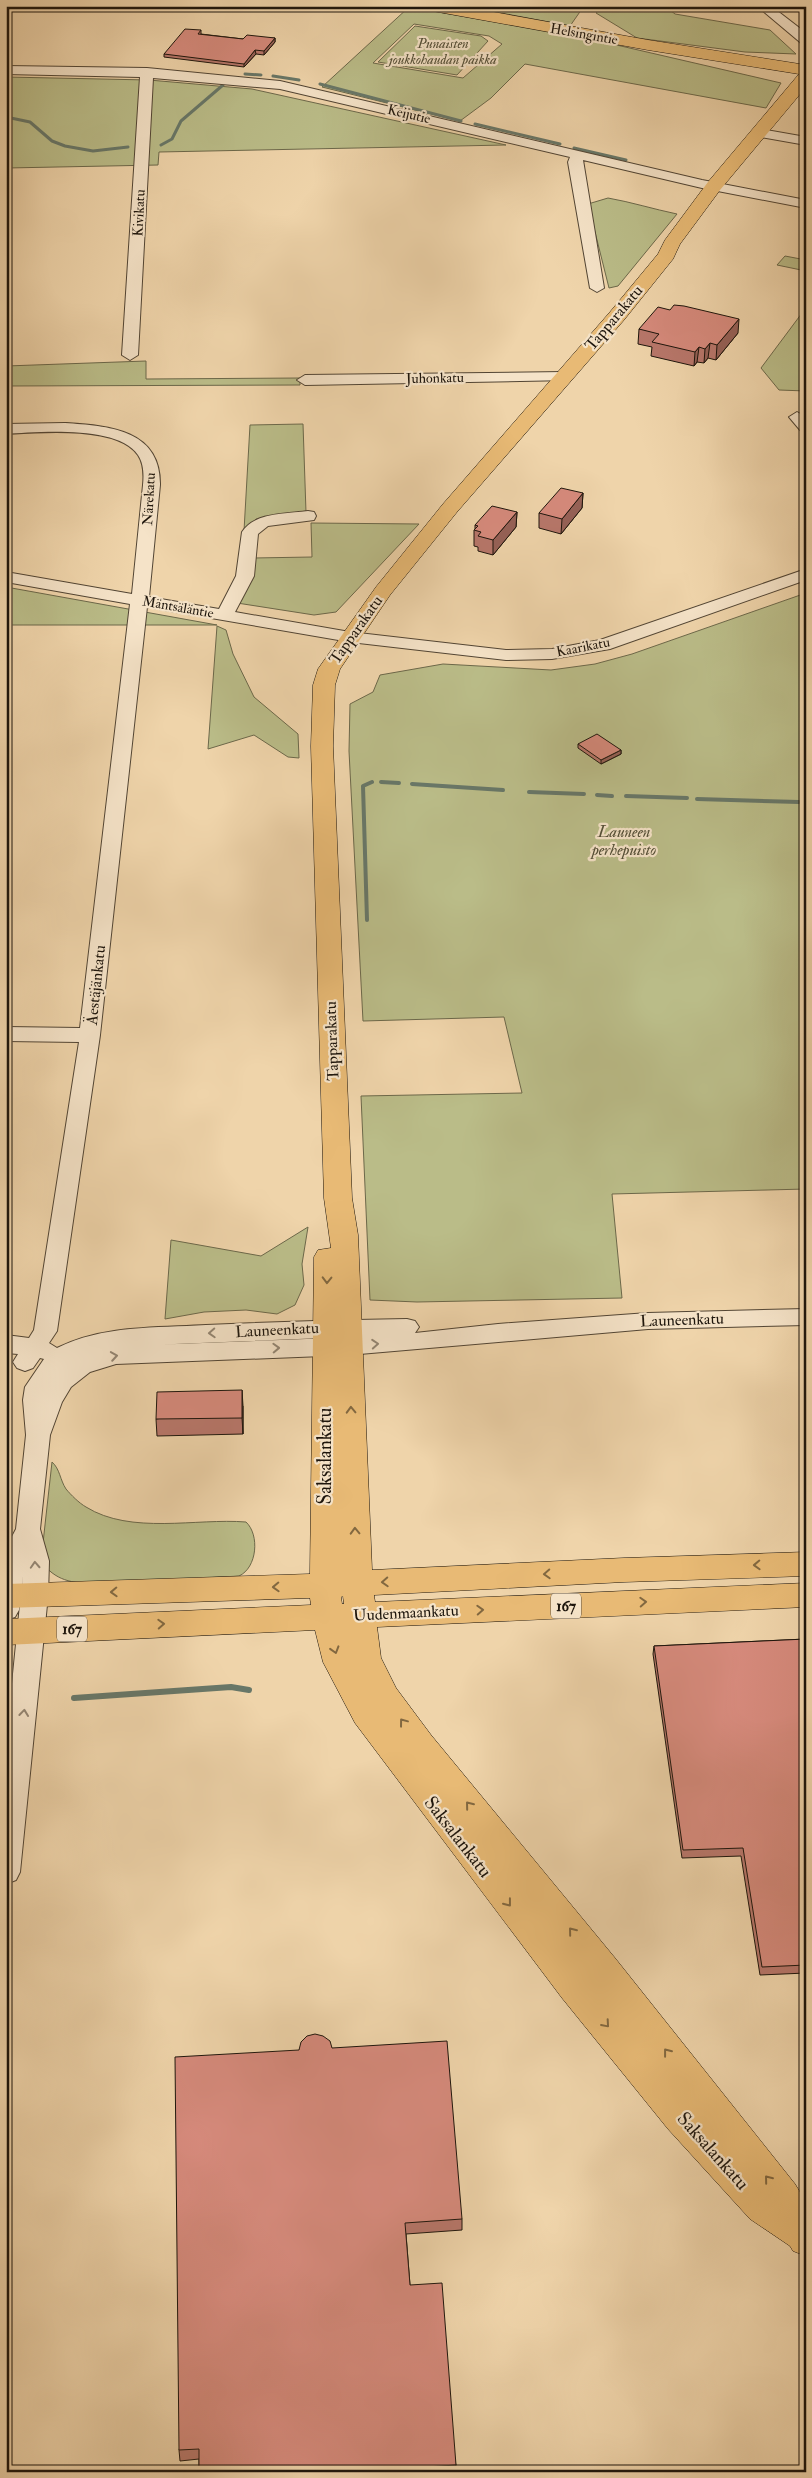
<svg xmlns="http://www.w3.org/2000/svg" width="812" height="2478" font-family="'IM FELL Double Pica',serif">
<rect width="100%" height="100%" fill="#efd4aa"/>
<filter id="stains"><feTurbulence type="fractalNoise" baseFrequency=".004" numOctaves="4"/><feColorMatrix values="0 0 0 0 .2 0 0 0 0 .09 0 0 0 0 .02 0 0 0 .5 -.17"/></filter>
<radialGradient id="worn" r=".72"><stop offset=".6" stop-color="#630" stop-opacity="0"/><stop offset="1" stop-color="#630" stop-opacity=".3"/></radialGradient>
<path fill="#babc88" stroke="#6c684a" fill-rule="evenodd" d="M 464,6 L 571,8 L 584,6 L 570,26 Z
M 602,6 L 665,6 L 675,14 L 770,30 L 796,54 L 745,52 L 637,38 L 596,13 Z
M 409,7 L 582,37 L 781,83 L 766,108 L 525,64 L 491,98 L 460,121 L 322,87 ZM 414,24 L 489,36 L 502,44 L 463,78 L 373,63 Z
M 415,26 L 481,36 L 488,41 L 457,75 L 378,62 Z
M 6,77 L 149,80 L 252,89 L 506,145 L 159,152 L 158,165 L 7,168 L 6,172 Z
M 608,198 C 631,202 653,209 677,214 L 618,286 L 609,288 L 588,204 Z
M 785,256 L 806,260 L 806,271 L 777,265 Z
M 802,313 L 806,314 L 806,391 L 779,390 L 761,368 Z
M 146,361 L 146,379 L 300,378 L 300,385 L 6,386 L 6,366 Z
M 303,424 L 306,512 L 256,519 L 244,531 L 250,425 Z
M 311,523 L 419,524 L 336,612 L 314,615 L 237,603 L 253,558 L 312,557 Z
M 6,587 L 217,625 L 6,625 Z
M 806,593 L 806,1189 L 612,1194 L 622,1298 L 417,1302 L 370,1300 L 361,1096 L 522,1093 L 504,1017 L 363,1021 L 349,751 L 350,704 L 373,692 L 380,675 L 443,664 L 551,670 L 595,664 L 632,654 Z
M 217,626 L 226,630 L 233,654 L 254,697 L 298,734 L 299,758 L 288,757 L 254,735 L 208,749 Z
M 308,1227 L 302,1264 L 304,1285 L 295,1305 L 277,1314 L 246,1310 L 204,1312 L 165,1319 L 171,1240 L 261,1256 Z
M 52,1462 C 60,1469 60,1480 66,1489 C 71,1495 79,1503 86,1507 C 131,1535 196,1518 246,1522 C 260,1535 257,1568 239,1576 L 95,1584 C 72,1583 55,1581 41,1561 Z"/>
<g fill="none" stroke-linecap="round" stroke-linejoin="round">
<path stroke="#687768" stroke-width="3" d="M 245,74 L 261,75
M 273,76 L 299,80
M 320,84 L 461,121
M 6,117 L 30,122 L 52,141 L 65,146 L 93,151 L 128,147
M 475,124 L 560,144
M 161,145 L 172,139 L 181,121 L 223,85
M 574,148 L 626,160"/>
<path stroke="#687768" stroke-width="4" d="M 381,782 L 399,783
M 412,784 L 503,790
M 529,792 L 584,794
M 597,795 L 612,796
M 626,796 L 687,798
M 697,799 L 799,802
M 367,920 L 363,786 L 372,782"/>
<path stroke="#687768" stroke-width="6" d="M 74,1698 L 231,1687 L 249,1690"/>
<defs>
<path id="minor" d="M 757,6 L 771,6 L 806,33 L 806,44 L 801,43 Z
M 6,66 L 147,68 L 280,81 L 702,180 L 806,200 L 806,208 L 702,188 L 583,160 L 604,288 L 597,292 L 590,288 L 568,162 L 570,157 L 280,89 L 153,78 L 138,355 L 130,360 L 122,355 L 140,77 L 6,74 Z
M 760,129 L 806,137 L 806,145 L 755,136 L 753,133 L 755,130 Z
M 564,372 L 570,374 L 572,377 L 570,380 L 305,385 L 297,380 L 305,375 Z
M 797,412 L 806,417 L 806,432 L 800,430 L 789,417 Z
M 65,423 C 108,426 161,429 160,485 L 149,597 L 219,609 L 236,576 L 242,532 C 255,512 286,514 308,511 L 314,512 L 316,516 L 314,520 L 268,526 L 258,534 L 254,576 L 235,612 L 350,632 L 506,650 L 552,649 L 600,640 L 806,569 L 806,580 L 610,649 L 552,659 L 506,660 L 350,642 L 147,607 L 100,1035 L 57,1331 L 49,1343 L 57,1348 C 103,1325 156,1328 206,1325 C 273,1322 340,1320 407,1319 L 415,1321 L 419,1327 L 415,1333 L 498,1324 L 648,1313 L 806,1309 L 806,1325 L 648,1329 L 348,1355 L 116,1364 L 90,1372 L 71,1387 L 62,1402 L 50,1435 L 40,1529 L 49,1561 L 48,1595 L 20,1872 L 16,1880 L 6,1884 L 6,1743 L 23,1575 L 19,1610 L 15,1617 L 6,1620 L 6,1548 L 16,1529 L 26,1435 L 23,1400 L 25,1387 L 44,1359 L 40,1358 L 33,1368 L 25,1371 L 17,1368 L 13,1362 L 18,1354 L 6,1353 L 6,1335 L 29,1338 L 34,1330 L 79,1042 L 6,1041 L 6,1027 L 80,1028 L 130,604 L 6,582 L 6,572 L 132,594 L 143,485 C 144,475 144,464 138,455 C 118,425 37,432 6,434 L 6,424 ZM 348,1337 L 150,1345 L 359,1337 Z"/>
<path id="major" d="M 425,6 L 460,6 L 648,40 L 806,65 L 806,87 L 720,190 L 680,244 L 673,259 L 624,320 L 457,512 L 390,595 L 340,669 L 335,685 L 333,746 L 352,1198 L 358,1235 L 372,1570 L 624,1558 L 806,1552 L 806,1576 L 624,1582 L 374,1595 L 375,1602 L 806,1583 L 806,1607 L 377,1627 L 381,1658 L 396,1688 L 431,1735 L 615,1958 L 795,2184 L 806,2202 L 806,2256 L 793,2251 L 790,2246 L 750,2219 L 668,2129 L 562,1998 L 355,1723 L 323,1662 L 315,1630 L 6,1645 L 6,1619 L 311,1605 L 310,1598 L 6,1608 L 6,1584 L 310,1574 L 314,1257 L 318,1250 L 331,1248 L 324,1198 L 311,746 L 313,685 L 318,669 L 376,587 L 443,504 L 610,312 L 658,254 L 665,240 L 708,182 L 799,74 L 648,50 L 433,11 ZM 343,1596 L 344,1604 L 342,1604 L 341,1597 Z"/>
</defs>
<use href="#minor" stroke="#524534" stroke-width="2"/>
<use href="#major" stroke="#1d150c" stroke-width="1"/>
<use href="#minor" fill="#f5e3c8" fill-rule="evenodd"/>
<use href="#major" fill="#e8ba75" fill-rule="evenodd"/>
</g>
<path fill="#b8776b" stroke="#1d150c" d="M 201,30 L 201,34 L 243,39 L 275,38 L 275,42 L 264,55 L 256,54 L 244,67 L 164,57 L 164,54 Z
M 639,329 L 738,333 L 716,360 L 708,358 L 704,363 L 697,362 L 694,366 L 651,356 L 652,347 L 638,344 Z
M 583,493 L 582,508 L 561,534 L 539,528 L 539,513 Z
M 517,512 L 516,527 L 493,555 L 478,551 L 478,547 L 474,546 L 474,530 L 475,529 L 475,525 Z
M 578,744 L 621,750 L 621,754 L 601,764 L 578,748 Z
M 243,1406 L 243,1434 L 157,1436 L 156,1419 Z
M 806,1639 L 806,1973 L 760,1975 L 741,1856 L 682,1858 L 653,1654 L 654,1646 Z
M 332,2048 L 462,2219 L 462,2230 L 406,2234 L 410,2285 L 456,2465 L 456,2472 L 199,2472 L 199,2459 L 180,2461 L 179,2450 L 299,2050 Z"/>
<path fill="#966157" stroke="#1d150c" d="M 275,38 L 275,42 L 264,55 L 264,51 Z
M 255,50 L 256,54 L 244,67 L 244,64 Z
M 739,319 L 738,333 L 716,360 L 717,345 Z
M 710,343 L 708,358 L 704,363 L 705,349 Z
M 699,347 L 697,362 L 694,366 L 695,352 Z
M 583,493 L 582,508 L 561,534 L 562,519 Z
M 517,512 L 516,527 L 493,555 L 493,540 Z
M 621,750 L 621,754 L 601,764 L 601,760 Z
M 242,1390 L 243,1406 L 243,1434 L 242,1418 Z"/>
<path fill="#d68a7c" stroke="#1d150c" d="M 185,29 L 201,30 L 198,34 L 243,39 L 247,35 L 275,38 L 264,51 L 255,50 L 244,64 L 164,54 Z
M 674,305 L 684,306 L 739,319 L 717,345 L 710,343 L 705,349 L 699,347 L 695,352 L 652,342 L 659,334 L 639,329 L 658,307 L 670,310 Z
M 561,488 L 583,493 L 562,519 L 539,513 Z
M 492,506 L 517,512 L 493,540 L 478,536 L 481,532 L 474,530 L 478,526 L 475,525 Z
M 597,734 L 621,750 L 601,760 L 578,744 Z
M 242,1390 L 242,1418 L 156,1419 L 157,1392 Z
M 806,1639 L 806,1965 L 762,1967 L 743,1848 L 683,1850 L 654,1646 Z
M 315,2034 L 323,2036 L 330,2041 L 332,2048 L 447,2041 L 462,2219 L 405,2223 L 410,2285 L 442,2283 L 456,2465 L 351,2472 L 199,2472 L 199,2449 L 179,2450 L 175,2057 L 299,2050 L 301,2042 L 307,2036 Z"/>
<defs><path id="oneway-chevron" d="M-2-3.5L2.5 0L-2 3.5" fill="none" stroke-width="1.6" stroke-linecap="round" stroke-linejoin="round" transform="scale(1.25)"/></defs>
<g stroke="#826840">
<use href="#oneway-chevron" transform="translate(327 1280) rotate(91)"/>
<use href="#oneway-chevron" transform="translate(351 1410) rotate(-92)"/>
<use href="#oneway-chevron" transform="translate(355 1531) rotate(-92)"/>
<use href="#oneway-chevron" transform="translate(757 1565) rotate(178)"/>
<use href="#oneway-chevron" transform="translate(547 1574) rotate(177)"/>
<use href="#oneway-chevron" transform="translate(385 1582) rotate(177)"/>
<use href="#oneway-chevron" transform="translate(276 1587) rotate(178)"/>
<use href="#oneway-chevron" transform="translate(114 1592) rotate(178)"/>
<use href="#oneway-chevron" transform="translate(643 1602) rotate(-3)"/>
<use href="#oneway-chevron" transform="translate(480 1610) rotate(-3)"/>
<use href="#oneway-chevron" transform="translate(161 1624) rotate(-3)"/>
<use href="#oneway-chevron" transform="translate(335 1650) rotate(73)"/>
<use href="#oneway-chevron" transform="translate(403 1722) rotate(-127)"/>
<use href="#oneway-chevron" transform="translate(469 1805) rotate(-129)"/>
<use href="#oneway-chevron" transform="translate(508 1903) rotate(52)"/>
<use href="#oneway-chevron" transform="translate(572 1931) rotate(-129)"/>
<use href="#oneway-chevron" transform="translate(606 2024) rotate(49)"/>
<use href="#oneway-chevron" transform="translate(667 2052) rotate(-128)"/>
<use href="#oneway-chevron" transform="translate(768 2179) rotate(-129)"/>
</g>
<g stroke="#948673">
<use href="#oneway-chevron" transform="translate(212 1333) rotate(177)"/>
<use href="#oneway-chevron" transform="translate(375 1344) rotate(-4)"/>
<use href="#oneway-chevron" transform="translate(276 1348) rotate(-2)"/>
<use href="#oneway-chevron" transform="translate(114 1356) rotate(-9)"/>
<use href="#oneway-chevron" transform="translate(35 1565) rotate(-93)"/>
<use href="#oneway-chevron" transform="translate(24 1713) rotate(-84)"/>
</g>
<g text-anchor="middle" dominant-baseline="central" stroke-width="4.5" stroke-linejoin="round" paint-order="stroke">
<g font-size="14" fill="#1d150c" stroke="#f5e3c8">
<text transform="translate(584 34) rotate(10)">Helsingintie</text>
<text transform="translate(409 114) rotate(13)">Keijutie</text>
<text transform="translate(139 213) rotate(-87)">Kivikatu</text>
<text transform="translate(435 378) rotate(-1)">Juhonkatu</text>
<text transform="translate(149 499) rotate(-87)">Närekatu</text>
<text transform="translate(178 607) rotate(10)">Mäntsäläntie</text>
<text transform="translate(583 647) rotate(-11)">Kaarikatu</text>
</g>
<g font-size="14" font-style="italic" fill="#544f37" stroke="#f5e3c8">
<text x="443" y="43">Punaisten<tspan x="443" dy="16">joukkohaudan paikka</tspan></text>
</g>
<g fill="#f5e3c8" stroke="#5e5344" stroke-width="1">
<rect x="551" y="1593.5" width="30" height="25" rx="4"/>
<rect x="57" y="1616.5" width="30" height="25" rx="4"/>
</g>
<g font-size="15" font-weight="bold" fill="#1d150c">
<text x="566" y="1606">167</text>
<text x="72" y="1629">167</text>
</g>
<g font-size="16" fill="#1d150c" stroke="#f5e3c8">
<text transform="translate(614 318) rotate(-50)">Tapparakatu</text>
<text transform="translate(356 630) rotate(-55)">Tapparakatu</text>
<text transform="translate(96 985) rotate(-84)">Äestäjänkatu</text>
<text transform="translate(332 1041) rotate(-92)">Tapparakatu</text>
<text transform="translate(682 1320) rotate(-2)">Launeenkatu</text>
<text transform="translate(277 1330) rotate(-3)">Launeenkatu</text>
<text transform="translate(406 1613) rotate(-3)">Uudenmaankatu</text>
</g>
<g font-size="16" font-style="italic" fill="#544f37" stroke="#f5e3c8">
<text x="624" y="832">Launeen<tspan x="624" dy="18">perhepuisto</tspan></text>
</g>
<g font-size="19" fill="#1d150c" stroke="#f5e3c8">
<text transform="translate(325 1456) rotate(-90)">Saksalankatu</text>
<text transform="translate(458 1837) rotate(52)">Saksalankatu</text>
<text transform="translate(713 2151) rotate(48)">Saksalankatu</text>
</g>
</g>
<rect width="812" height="2478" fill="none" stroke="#efd4aa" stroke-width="25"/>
<rect x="8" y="8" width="797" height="2463" fill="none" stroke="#1d150c" stroke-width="2.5"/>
<rect x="12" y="12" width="787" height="2453" fill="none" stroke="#1d150c"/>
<rect width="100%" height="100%" filter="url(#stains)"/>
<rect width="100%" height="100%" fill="url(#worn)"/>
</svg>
